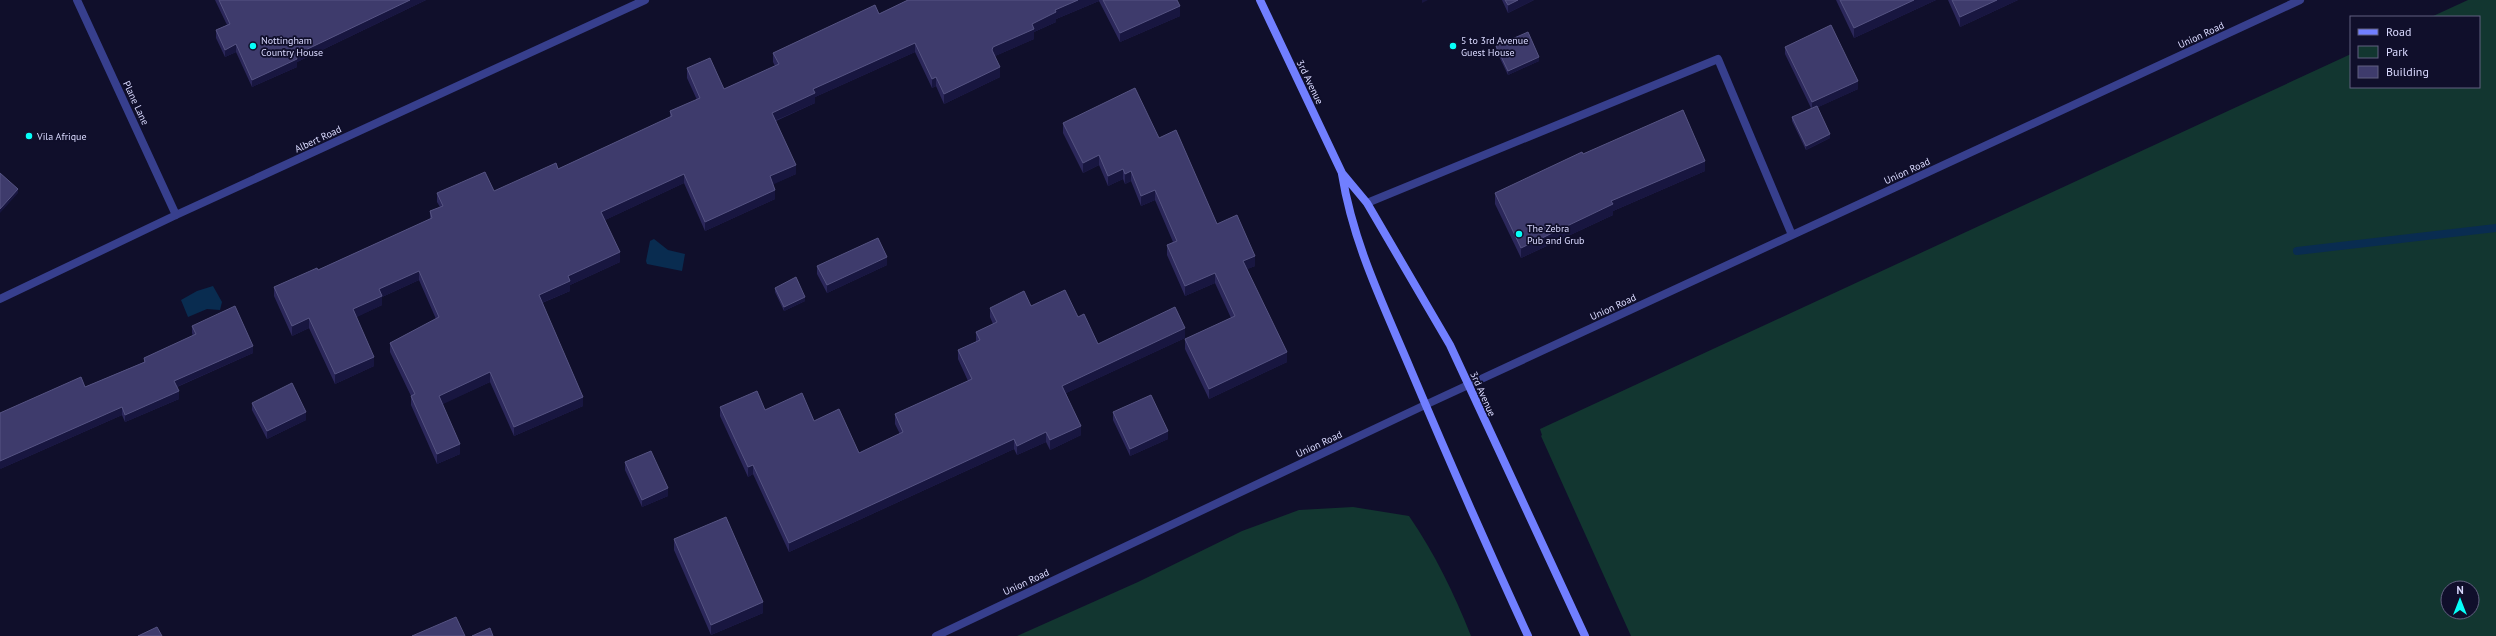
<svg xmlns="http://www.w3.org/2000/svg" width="2496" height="636" font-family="'PT Sans',sans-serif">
<rect width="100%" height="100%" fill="#100f2b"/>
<path fill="#123630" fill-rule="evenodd" d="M 2468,0 L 2496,0 L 2496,636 L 1631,636 L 1541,436 L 1542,435 L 1540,429 L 2351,54 L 2351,87 L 2479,87 L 2479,17 L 2431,17 ZM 2448,588 L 2472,588 L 2472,612 L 2448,612 Z
M 1353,507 L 1409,516 C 1435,554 1454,593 1471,636 L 1017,636 L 1138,582 L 1242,531 L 1299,510 Z"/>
<path fill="#092c50" d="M 654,239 L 668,250 L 685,254 L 682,271 L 647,264 L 646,261 L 650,241 Z
M 213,286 L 222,302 L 220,310 L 207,309 L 188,317 L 181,300 L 197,291 Z"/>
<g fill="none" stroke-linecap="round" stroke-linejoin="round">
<path stroke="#092c50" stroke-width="8" d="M 2297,251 L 2496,228"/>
<path stroke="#373f8d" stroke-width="8" d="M 77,0 L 176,215
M 1367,203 L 1718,59 L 1792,235
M 0,299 L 176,215 L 645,0
M 936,636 L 1425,405 L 2300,0"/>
<path stroke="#717fff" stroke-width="8" d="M 1260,0 L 1342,173 L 1367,203 L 1450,345 L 1585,636
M 1342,174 C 1353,243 1383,304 1410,368 C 1448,458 1487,547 1528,636"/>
</g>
<path fill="#2b275a" d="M 215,0 L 426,0 L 297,62 L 297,67 L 252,87 L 236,52 L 225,57 L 216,38 L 216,30 L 227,25 Z
M 908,0 L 1177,0 L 1180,16 L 1120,42 L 1099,1 L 1056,19 L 1056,22 L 1034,32 L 1034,39 L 995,56 L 1000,77 L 944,104 L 936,86 L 932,88 L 915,52 L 815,97 L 815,103 L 776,121 L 796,174 L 773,184 L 775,199 L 705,231 L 684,183 L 605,220 L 620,262 L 570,285 L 570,291 L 542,303 L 583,406 L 514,436 L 490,382 L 442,404 L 460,454 L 437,464 L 411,405 L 411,396 L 390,352 L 390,343 L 436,319 L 419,280 L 382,297 L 382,305 L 356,317 L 374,366 L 335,384 L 309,328 L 292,336 L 274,296 L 274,287 L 318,270 L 430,219 L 430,211 L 440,207 L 437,202 L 437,193 L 494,191 L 558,169 L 670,118 L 670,111 L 697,100 L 687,78 L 687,68 L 724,89 L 775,66 L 773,62 L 773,53 L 879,14 Z
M 1502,0 L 1534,0 L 1508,13 Z
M 1836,0 L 1936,0 L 1854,38 Z
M 1948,0 L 2018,0 L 1960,27 Z
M 1496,46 L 1539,61 L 1508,75 L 1496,50 Z
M 1785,47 L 1858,89 L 1818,107 L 1830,138 L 1806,150 L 1792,121 L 1792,117 L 1811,108 L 1785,54 Z
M 1063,123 L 1159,138 L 1217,224 L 1255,266 L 1247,269 L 1287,362 L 1209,399 L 1185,349 L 1185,339 L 1231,318 L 1215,283 L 1185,296 L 1167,255 L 1167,245 L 1173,242 L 1155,200 L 1141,206 L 1131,181 L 1125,184 L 1123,179 L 1108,186 L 1099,165 L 1083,173 L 1063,133 Z
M 1583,154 L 1705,171 L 1613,211 L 1613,215 L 1521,258 L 1495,204 L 1495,193 Z
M 887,265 L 827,293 L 817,274 L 817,266 Z
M 775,288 L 805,301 L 784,311 L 775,292 Z
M 1031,306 L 1078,317 L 1098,344 L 1185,338 L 1066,393 L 1081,435 L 1050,450 L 1046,442 L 1017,455 L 1014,449 L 789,552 L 753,474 L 748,477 L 720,416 L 720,407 L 765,410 L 814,421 L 859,453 L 900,434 L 895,424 L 895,414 L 968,381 L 958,359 L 958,350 L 976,342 L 976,332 L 993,324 L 990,317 L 990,308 Z
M 192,326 L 253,353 L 177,387 L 179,399 L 125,422 L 122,415 L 0,469 L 85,387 L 144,362 L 144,358 L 193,336 L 192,333 Z
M 252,403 L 306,420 L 267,439 L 252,410 Z
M 1113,412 L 1168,439 L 1130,456 L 1113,420 Z
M 625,462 L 668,496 L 642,507 L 625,470 Z
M 674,539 L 763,613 L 711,635 L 674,550 Z"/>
<path fill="#181640" d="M 410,0 L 426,0 L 297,62 L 297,67 L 252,87 L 252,80 L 295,55 Z
M 1078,0 L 1099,0 L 1099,1 L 1056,19 L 1056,22 L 1034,32 L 1034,39 L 993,57 L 992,50 L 993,47 L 1055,10 Z
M 1422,0 L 1428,0 L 1422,3 Z
M 1518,0 L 1534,0 L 1508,13 L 1508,5 Z
M 1914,0 L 1936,0 L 1854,38 L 1854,28 Z
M 1997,0 L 2018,0 L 1960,27 L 1960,17 Z
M 1180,6 L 1180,16 L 1120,42 L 1120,33 Z
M 915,43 L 915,52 L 815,97 L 815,103 L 772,122 L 772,113 L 813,89 Z
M 236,44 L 236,52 L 225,57 L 225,50 Z
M 1539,57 L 1539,61 L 1508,75 L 1508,71 Z
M 1000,67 L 1000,77 L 944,104 L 944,94 Z
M 936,77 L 936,86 L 932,88 L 932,79 Z
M 1858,81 L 1858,89 L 1812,110 L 1812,102 Z
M 1830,134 L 1830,138 L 1806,150 L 1806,146 Z
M 1099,155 L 1099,165 L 1083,173 L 1083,163 Z
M 1705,161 L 1705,171 L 1613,211 L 1613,215 L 1521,258 L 1521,248 L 1611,201 Z
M 796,165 L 796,174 L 770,186 L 770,176 Z
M 1123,169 L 1123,179 L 1108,186 L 1108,176 Z
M 1131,171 L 1131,181 L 1125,184 L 1125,174 Z
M 684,174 L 684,183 L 601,222 L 601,212 Z
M 18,189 L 18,193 L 0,213 L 0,209 Z
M 775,190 L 775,199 L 705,231 L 705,222 Z
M 1155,190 L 1155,200 L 1141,206 L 1141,196 Z
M 620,252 L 620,262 L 570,285 L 570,291 L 539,304 L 539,295 L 568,276 Z
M 1255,256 L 1255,266 L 1243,271 L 1243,261 Z
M 887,257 L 887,265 L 827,293 L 827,285 Z
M 419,271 L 419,280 L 382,297 L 382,305 L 353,319 L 353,309 L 379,289 Z
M 1215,273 L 1215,283 L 1185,296 L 1185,286 Z
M 805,297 L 805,301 L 784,311 L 784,307 Z
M 309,318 L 309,328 L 292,336 L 292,326 Z
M 1185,328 L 1185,338 L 1062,395 L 1062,386 Z
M 253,346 L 253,353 L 174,388 L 174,381 Z
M 1287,352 L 1287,362 L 1209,399 L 1209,389 Z
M 374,357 L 374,366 L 335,384 L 335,374 Z
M 490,372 L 490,382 L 439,406 L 439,396 Z
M 179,391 L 179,399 L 125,422 L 125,415 Z
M 583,397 L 583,406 L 514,436 L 514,427 Z
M 122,407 L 122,415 L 0,469 L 0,461 Z
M 306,412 L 306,420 L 267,439 L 267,431 Z
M 1081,426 L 1081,435 L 1050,450 L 1050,440 Z
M 1168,431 L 1168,439 L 1130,456 L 1130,449 Z
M 1046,432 L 1046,442 L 1017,455 L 1017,446 Z
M 1014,439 L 1014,449 L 789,552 L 789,543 Z
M 460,444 L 460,454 L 437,464 L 437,454 Z
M 753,465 L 753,474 L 748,477 L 748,467 Z
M 668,488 L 668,496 L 642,507 L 642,500 Z
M 763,602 L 763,613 L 711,635 L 711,625 Z"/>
<path fill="#3e3b6c" stroke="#565483" d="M 219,0 L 410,0 L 295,55 L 297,59 L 252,80 L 236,44 L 225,50 L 216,30 L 230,24 Z
M 908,0 L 1078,0 L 1055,10 L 1056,12 L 1032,24 L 1034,29 L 993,47 L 992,50 L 1000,67 L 944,94 L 936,77 L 932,79 L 915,43 L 813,89 L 815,93 L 772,113 L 796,165 L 770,176 L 775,190 L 705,222 L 684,174 L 601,212 L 620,252 L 568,276 L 570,281 L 539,295 L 583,397 L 514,427 L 490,372 L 439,396 L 460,444 L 437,454 L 411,396 L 415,394 L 390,343 L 439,317 L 419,271 L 379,289 L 382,296 L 353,309 L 374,357 L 335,374 L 309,318 L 292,326 L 274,287 L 317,268 L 318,270 L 432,218 L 430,211 L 443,206 L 437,193 L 485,172 L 494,191 L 556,163 L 558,169 L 672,116 L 670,111 L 700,98 L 687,68 L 710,58 L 724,89 L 779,64 L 773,53 L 875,5 L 879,14 Z
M 1103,0 L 1177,0 L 1180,6 L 1120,33 Z
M 1505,0 L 1518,0 L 1508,5 Z
M 1840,0 L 1914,0 L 1854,28 Z
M 1952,0 L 1997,0 L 1960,17 Z
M 1831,25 L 1858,81 L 1812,102 L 1785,47 Z
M 1528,32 L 1539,57 L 1508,71 L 1496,46 Z
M 1135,88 L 1159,138 L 1176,130 L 1217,224 L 1237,215 L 1255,256 L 1243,261 L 1287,352 L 1209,389 L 1185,339 L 1235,316 L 1215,273 L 1185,286 L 1167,245 L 1177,241 L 1155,190 L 1141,196 L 1131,171 L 1125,174 L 1123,169 L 1108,176 L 1099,155 L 1083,163 L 1063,123 Z
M 1817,106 L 1830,134 L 1806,146 L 1792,117 Z
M 1683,110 L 1705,161 L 1611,201 L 1613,204 L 1521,248 L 1495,193 L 1582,152 L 1583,154 Z
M 0,173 L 18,189 L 0,209 Z
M 878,238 L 887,257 L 827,285 L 817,266 Z
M 796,277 L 805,297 L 784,307 L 775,288 Z
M 1065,290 L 1078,317 L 1084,314 L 1098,344 L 1175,307 L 1185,328 L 1062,386 L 1081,426 L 1050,440 L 1046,432 L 1017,446 L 1014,439 L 789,543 L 753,465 L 748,467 L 720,407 L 757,391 L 765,410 L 802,393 L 814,421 L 839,409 L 859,453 L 903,432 L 895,414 L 972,379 L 958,350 L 980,340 L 976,332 L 997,322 L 990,308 L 1024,291 L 1031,306 Z
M 235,306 L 253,346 L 174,381 L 179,391 L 125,415 L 122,407 L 0,461 L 0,413 L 81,377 L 85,387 L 145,362 L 144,358 L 196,334 L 192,326 Z
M 292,383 L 306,412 L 267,431 L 252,403 Z
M 1151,395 L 1168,431 L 1130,449 L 1113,412 Z
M 651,451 L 668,488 L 642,500 L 625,462 Z
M 726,517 L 763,602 L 711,625 L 674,539 Z
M 456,617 L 465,636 L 412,636 Z
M 157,627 L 162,636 L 138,636 Z
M 490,628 L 493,636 L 472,636 Z"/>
<g fill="#06fff9" stroke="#100f2b" stroke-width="1.5">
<circle cx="253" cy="46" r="4"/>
<circle cx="1453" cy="46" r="4"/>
<circle cx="29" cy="136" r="4"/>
<circle cx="1519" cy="234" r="4"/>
</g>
<g text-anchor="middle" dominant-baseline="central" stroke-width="3.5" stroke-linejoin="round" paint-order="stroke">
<g font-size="10" fill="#dadaff" stroke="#100f2b">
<text transform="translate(2201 35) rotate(-25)">Union Road</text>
<text transform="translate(1310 82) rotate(64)">3rd Avenue</text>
<text transform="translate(136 103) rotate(65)">Plane Lane</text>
<text transform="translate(318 139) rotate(-25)">Albert Road</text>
<text transform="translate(1907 171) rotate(-25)">Union Road</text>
<text transform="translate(1613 307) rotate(-25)">Union Road</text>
<text transform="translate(1483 394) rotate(66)">3rd Avenue</text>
<text transform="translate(1319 444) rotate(-25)">Union Road</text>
<text transform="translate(1026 582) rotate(-25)">Union Road</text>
</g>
<g font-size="10" fill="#dadaff" stroke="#100f2b" text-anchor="start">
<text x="261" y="40">Nottingham<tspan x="261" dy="12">Country House</tspan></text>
<text x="1461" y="40">5 to 3rd Avenue<tspan x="1461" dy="12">Guest House</tspan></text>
<text x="37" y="136">Vila Afrique</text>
<text x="1527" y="228">The Zebra<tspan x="1527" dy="12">Pub and Grub</tspan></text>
</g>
</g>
<rect x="2350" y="16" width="130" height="72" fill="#100f2b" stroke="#616080"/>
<rect x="2358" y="29" width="20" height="6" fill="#717fff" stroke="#616080"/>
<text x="2386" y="36" font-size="12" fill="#dadaff">Road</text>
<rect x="2358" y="46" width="20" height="12" fill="#123630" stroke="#616080"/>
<text x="2386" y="56" font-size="12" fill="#dadaff">Park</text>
<rect x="2358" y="66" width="20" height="12" fill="#3e3b6c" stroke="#616080"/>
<text x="2386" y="76" font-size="12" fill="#dadaff">Building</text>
<g transform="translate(2460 600)"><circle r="19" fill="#100f2b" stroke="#616080"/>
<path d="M0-3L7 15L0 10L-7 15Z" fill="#06fff9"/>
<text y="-6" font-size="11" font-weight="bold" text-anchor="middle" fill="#dadaff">N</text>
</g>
</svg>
